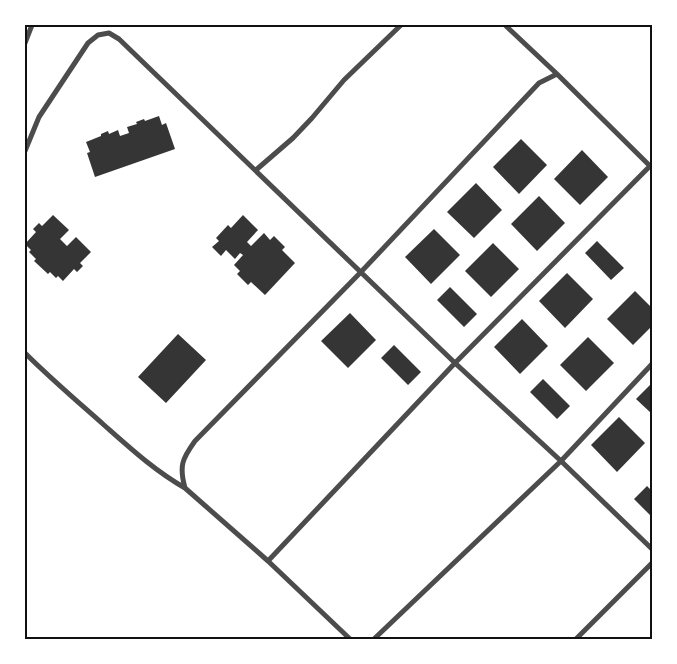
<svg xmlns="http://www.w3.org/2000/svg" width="677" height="664" font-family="'IBM Plex Sans',sans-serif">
<rect width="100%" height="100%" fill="#fff"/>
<path fill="#353535" d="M 159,116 L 162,125 L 166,123 L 175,149 L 95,177 L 87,153 L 90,152 L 86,142 L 101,136 L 101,134 L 108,131 L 109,134 L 118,130 L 120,136 L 129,133 L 127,127 L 137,124 L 136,122 L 144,119 L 145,121 Z
M 521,139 L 547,165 L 519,194 L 493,167 Z
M 582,150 L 608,177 L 580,205 L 554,179 Z
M 476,183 L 502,210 L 474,238 L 447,212 Z
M 539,196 L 565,223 L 537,251 L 511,224 Z
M 53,215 L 69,230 L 60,239 L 67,246 L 76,237 L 91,252 L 80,263 L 83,266 L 77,272 L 74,269 L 63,281 L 58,276 L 56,278 L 50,272 L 48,274 L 34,261 L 36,259 L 29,252 L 31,250 L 25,244 L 36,232 L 33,229 L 39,223 L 42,226 Z
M 243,215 L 258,230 L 247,242 L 251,246 L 264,233 L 270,240 L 274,236 L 285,247 L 282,250 L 295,263 L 265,295 L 251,282 L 248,285 L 237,274 L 240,271 L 234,265 L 243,255 L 240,253 L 235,259 L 226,250 L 221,256 L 212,247 L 219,241 L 216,238 L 228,225 L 231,228 Z
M 434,229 L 460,255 L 431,284 L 405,257 Z
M 597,241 L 624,268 L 611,280 L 585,253 Z
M 493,243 L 519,269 L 491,297 L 465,271 Z
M 567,273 L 593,299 L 565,328 L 539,301 Z
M 450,287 L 477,314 L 464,327 L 437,300 Z
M 635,291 L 652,308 L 652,326 L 633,345 L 607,319 Z
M 350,313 L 376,340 L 348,368 L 321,341 Z
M 522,319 L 548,346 L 520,374 L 494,347 Z
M 178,334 L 206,360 L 166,403 L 138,377 Z
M 588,337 L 614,363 L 586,391 L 560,365 Z
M 394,345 L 421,372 L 408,385 L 381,358 Z
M 543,379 L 570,406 L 557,419 L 530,392 Z
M 652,383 L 652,414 L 636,399 Z
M 619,417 L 645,443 L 617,472 L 591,445 Z
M 647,486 L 652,491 L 652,517 L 634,499 Z"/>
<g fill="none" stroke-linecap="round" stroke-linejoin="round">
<path stroke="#4c4c4c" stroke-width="5" d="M 505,25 L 557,74
M 25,43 L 32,25
M 25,151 L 39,117 L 88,43 L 98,35 L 109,33 L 119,39 L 455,363 L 561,461 L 652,549
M 256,170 L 293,138 L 312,118 L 344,80 L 401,25
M 25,353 C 50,378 77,401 104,425 C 130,448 155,471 185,488
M 268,561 L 455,363 L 650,166
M 350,639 L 268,561 L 185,488 C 179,466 182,459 195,441 L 360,273 L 539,83 L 557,74 L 652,168
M 374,639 L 561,461 L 652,364
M 576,639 L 652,563"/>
</g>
<rect width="677" height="664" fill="none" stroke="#ffffff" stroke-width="52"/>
<rect x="26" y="26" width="625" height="612" fill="none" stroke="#111" stroke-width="2"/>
</svg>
